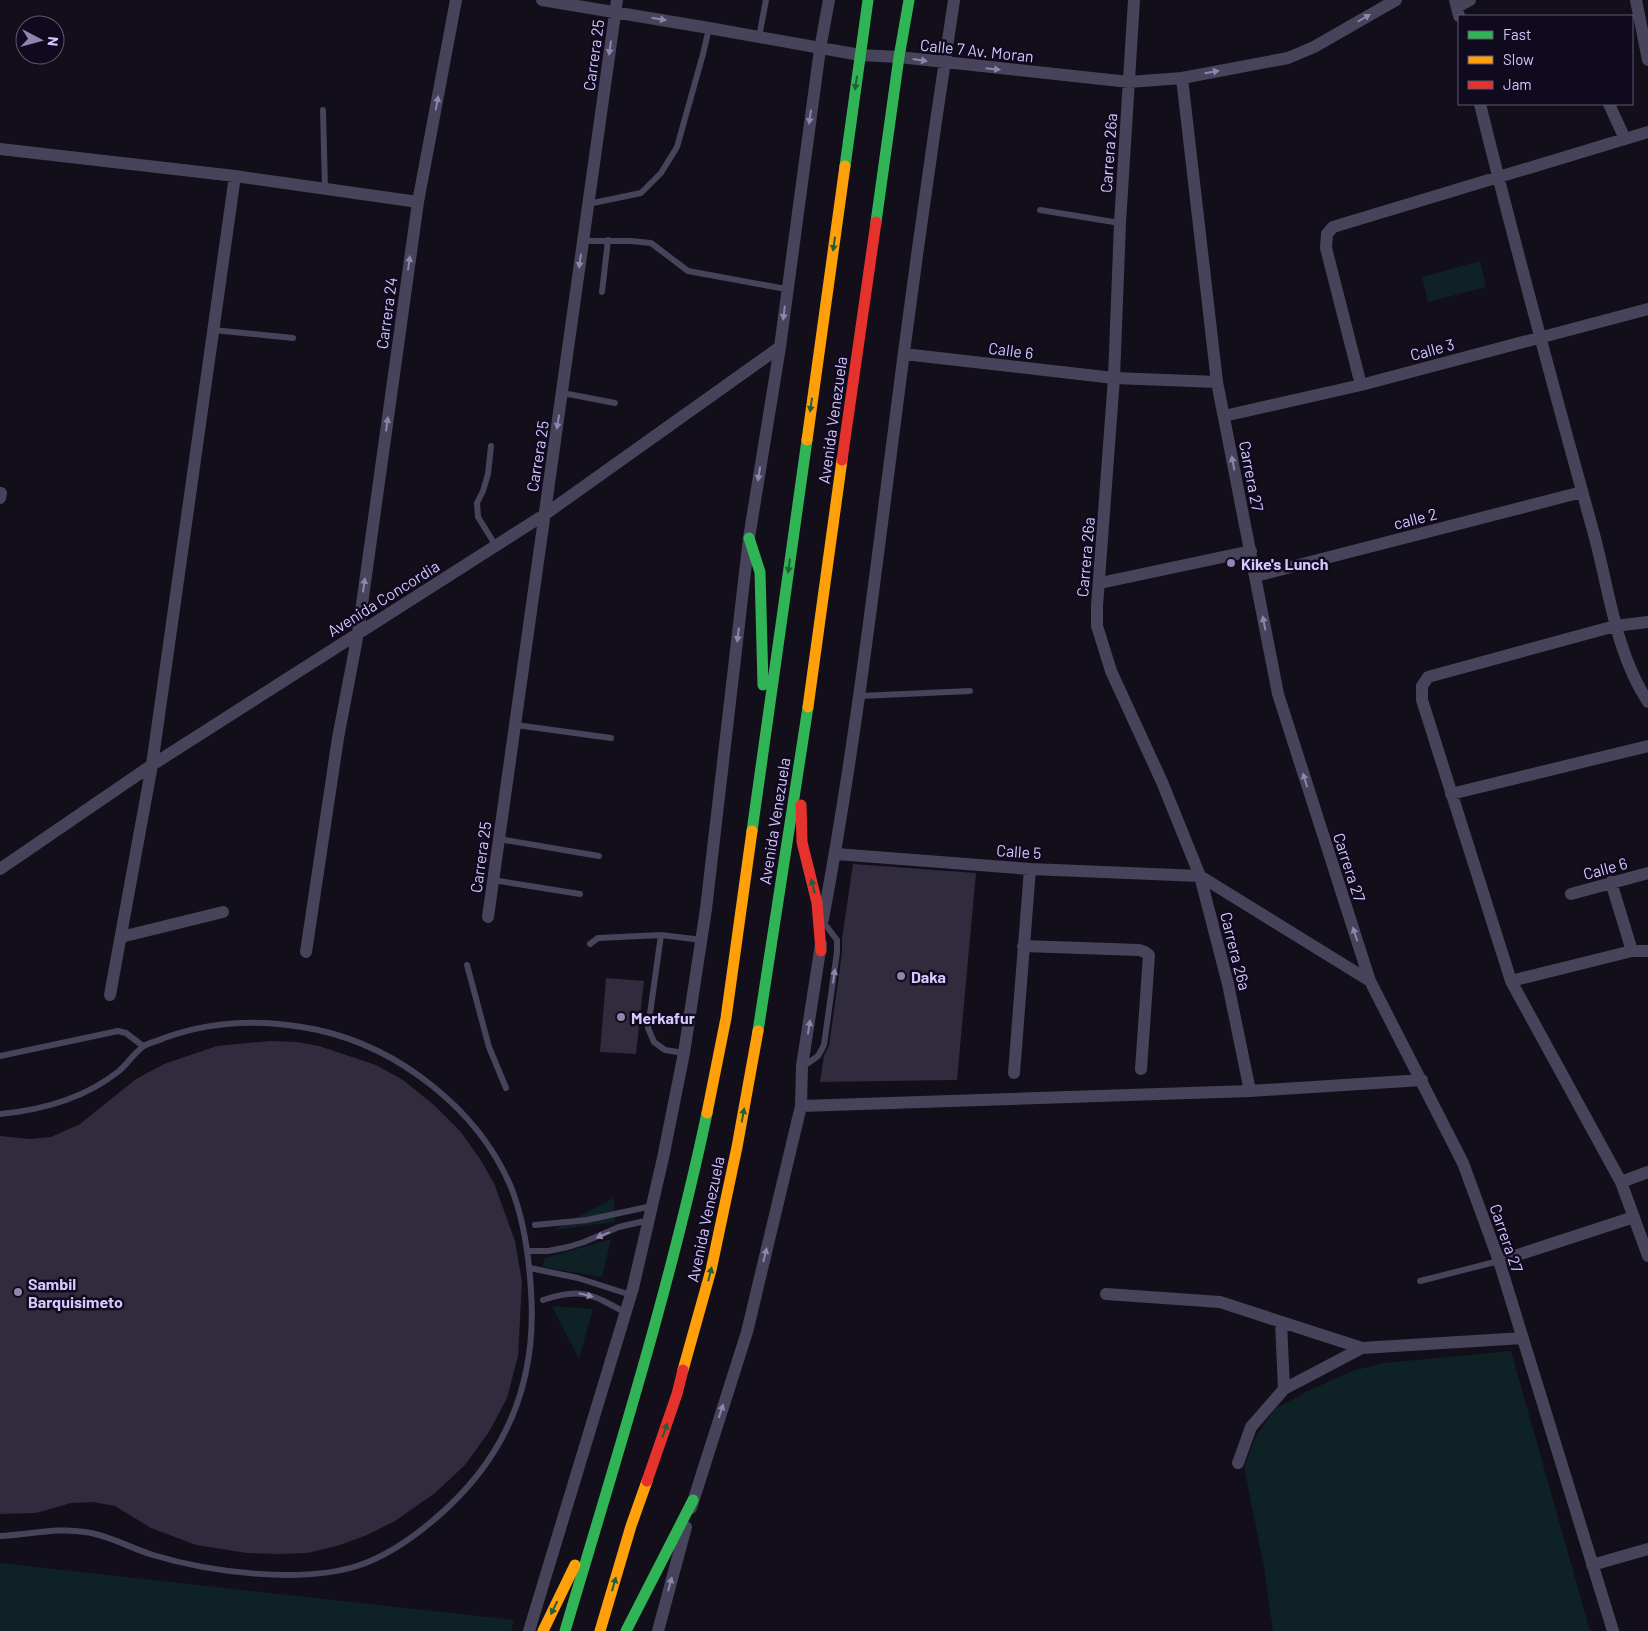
<svg xmlns="http://www.w3.org/2000/svg" width="1648" height="1631" font-family="Barlow,sans-serif">
<rect width="100%" height="100%" fill="#120e1a"/>
<path fill="#0e2226" d="M 1480,261 L 1486,287 L 1428,302 L 1422,277 Z
M 614,1198 L 615,1222 L 553,1230 Z
M 611,1239 L 602,1277 L 542,1267 L 545,1258 Z
M 552,1306 L 593,1309 L 579,1359 Z
M 1511,1351 L 1590,1631 L 1273,1631 L 1264,1567 L 1244,1467 L 1255,1438 L 1275,1409 L 1310,1390 L 1352,1371 L 1384,1363 Z
M 0,1563 L 514,1620 L 511,1631 L 0,1631 Z"/>
<path fill="#302b3d" d="M 853,864 L 976,873 L 957,1080 L 820,1082 L 824,1055 L 829,1046 L 842,953 L 842,939 Z
M 606,978 L 644,981 L 636,1054 L 600,1052 Z
M 270,1041 L 297,1042 L 319,1046 L 376,1065 L 403,1080 L 434,1105 L 461,1132 L 480,1159 L 494,1183 L 515,1241 L 522,1282 L 518,1356 L 507,1398 L 489,1432 L 465,1465 L 435,1493 L 395,1521 L 367,1535 L 340,1545 L 308,1553 L 278,1554 L 247,1553 L 196,1545 L 151,1528 L 115,1506 L 93,1502 L 71,1503 L 36,1513 L 0,1514 L 0,1136 L 30,1139 L 51,1137 L 80,1124 L 136,1079 L 164,1064 L 217,1046 Z"/>
<g fill="none" stroke-linecap="round" stroke-linejoin="round">
<path stroke="#47435b" stroke-width="6" d="M 759,37 L 766,0
M 323,110 L 325,189
M 588,204 L 641,193 L 661,173 L 677,147 L 703,54 L 709,28
M 1040,210 L 1120,223
M 583,241 L 631,241 L 651,243 L 688,271 L 786,289
M 602,292 L 608,240
M 213,330 L 293,338
M 563,393 L 615,403
M 491,446 L 488,474 L 483,491 L 477,503 L 478,517 L 496,546
M 860,696 L 970,691
M 516,725 L 611,738
M 499,839 L 599,856
M 493,880 L 580,894
M 661,935 L 648,1028 L 654,1042 L 665,1050 L 684,1053
M 590,944 L 598,938 L 661,935 L 702,940
M 467,965 L 489,1047 L 506,1088
M 0,1056 L 118,1031 L 126,1033 L 143,1046
M 804,1066 L 818,1056 L 824,1045 L 837,952 L 837,940 L 824,923
M 0,1114 C 43,1110 84,1099 119,1071 C 127,1064 136,1051 144,1046 C 149,1043 158,1041 164,1038 C 213,1020 267,1019 318,1030 C 399,1048 478,1109 511,1187 C 524,1220 529,1256 531,1291 C 537,1377 510,1450 446,1509 C 420,1533 391,1555 357,1566 C 300,1584 209,1572 153,1555 C 130,1548 109,1535 85,1532 C 57,1527 28,1535 0,1536
M 535,1225 L 587,1220 L 652,1206
M 528,1251 L 548,1251 L 568,1247 L 584,1242 L 619,1227 L 649,1220
M 530,1268 L 578,1278 L 631,1295
M 1420,1281 L 1499,1261
M 543,1300 C 581,1287 592,1294 626,1313"/>
<path stroke="#47435b" stroke-width="12" d="M 542,0 L 709,28 L 860,55 L 899,57 L 1129,82 L 1182,78 L 1288,58 L 1314,47 L 1396,0
M 1134,0 L 1120,223 L 1114,378 L 1097,606 L 1097,626 L 1111,671 L 1162,782 L 1200,876 L 1228,984 L 1250,1091
M 1455,0 L 1459,16
M 1636,0 L 1648,60
M 1457,7 L 1470,0
M 1182,78 L 1217,382 L 1278,694 L 1370,981 L 1463,1163 L 1499,1261 L 1613,1631
M 1480,104 C 1515,246 1553,386 1592,527 C 1609,586 1614,650 1648,702
M 1609,104 L 1625,139
M 0,149 L 235,176 L 418,202
M 904,354 L 1114,378 L 1217,382
M 1361,385 L 1326,248 L 1327,234 L 1333,227 L 1648,132
M 1224,416 L 1361,385 L 1648,309
M 0,498 L 1,493
M 1256,576 L 1582,492
M 1100,583 L 1251,551
M 1648,622 L 1615,626 L 1428,677 L 1422,686 L 1422,700 L 1511,981 L 1621,1182 L 1648,1256
M 1451,794 L 1648,746
M 836,854 L 1030,869 L 1200,876 L 1370,981
M 0,869 L 152,765 L 544,515 L 780,347
M 1611,882 L 1632,951
M 1571,894 L 1648,873
M 488,917 L 617,0
M 823,919 C 852,765 871,609 891,453 C 910,302 931,151 954,0
M 121,937 L 223,912
M 1023,946 L 1139,950 L 1145,952 L 1149,955 L 1141,1069
M 306,952 L 338,738 L 358,633 L 418,202 L 456,0
M 1511,981 L 1632,951 L 1648,951
M 110,995 L 152,765 L 235,176
M 1014,1073 L 1030,869
M 801,1106 L 1250,1091 L 1422,1080
M 1621,1182 L 1648,1172
M 1499,1261 L 1634,1217
M 1106,1294 L 1220,1302 L 1362,1348 L 1523,1338
M 1281,1322 L 1284,1389
M 1238,1463 L 1251,1427 L 1284,1389 L 1362,1348
M 691,1508 L 747,1332 L 801,1106 L 802,1066 L 821,944
M 1592,1565 L 1648,1549
M 529,1631 L 633,1288 L 663,1158 L 684,1053 L 706,909 L 749,538 L 780,347 L 820,49 L 829,0
M 658,1631 L 686,1527"/>
<path stroke="#30b455" stroke-width="11" d="M 845,166 L 868,0
M 876,222 L 899,57 L 909,0
M 749,538 L 760,572 L 763,685
M 752,831 L 807,440
M 758,1031 L 808,707
M 565,1631 C 616,1459 670,1288 707,1113
M 626,1631 L 693,1500"/>
<path stroke="#ff9f0a" stroke-width="11" d="M 807,440 L 845,166
M 808,707 L 842,460
M 707,1113 L 726,1018 L 752,831
M 683,1370 L 711,1270 L 737,1147 L 758,1031
M 543,1631 L 575,1565
M 600,1631 L 631,1526 L 647,1481"/>
<path stroke="#e5322d" stroke-width="11" d="M 842,460 L 876,222
M 801,805 L 802,842 L 817,903 L 821,951
M 647,1481 L 677,1394 L 683,1370"/>
</g>
<defs><path id="oneway-solid" d="M-6-.8H1V-3.2L6.5 0L1 3.2V.8H-6Z" transform="scale(1.25)"/></defs>
<g fill="#8e85ad">
<use href="#oneway-solid" transform="translate(1364 18) rotate(-30)"/>
<use href="#oneway-solid" transform="translate(659 19) rotate(9)"/>
<use href="#oneway-solid" transform="translate(610 48) rotate(98)"/>
<use href="#oneway-solid" transform="translate(920 60) rotate(8)"/>
<use href="#oneway-solid" transform="translate(993 69) rotate(6)"/>
<use href="#oneway-solid" transform="translate(1212 72) rotate(-10)"/>
<use href="#oneway-solid" transform="translate(437 103) rotate(-79)"/>
<use href="#oneway-solid" transform="translate(810 117) rotate(98)"/>
<use href="#oneway-solid" transform="translate(580 261) rotate(98)"/>
<use href="#oneway-solid" transform="translate(409 263) rotate(-82)"/>
<use href="#oneway-solid" transform="translate(784 313) rotate(97)"/>
<use href="#oneway-solid" transform="translate(558 422) rotate(99)"/>
<use href="#oneway-solid" transform="translate(387 424) rotate(-82)"/>
<use href="#oneway-solid" transform="translate(1233 463) rotate(-101)"/>
<use href="#oneway-solid" transform="translate(759 474) rotate(99)"/>
<use href="#oneway-solid" transform="translate(364 585) rotate(-82)"/>
<use href="#oneway-solid" transform="translate(1264 623) rotate(-101)"/>
<use href="#oneway-solid" transform="translate(738 635) rotate(97)"/>
<use href="#oneway-solid" transform="translate(1305 780) rotate(-107)"/>
<use href="#oneway-solid" transform="translate(1355 934) rotate(-108)"/>
<use href="#oneway-solid" transform="translate(834 976) rotate(-82)"/>
<use href="#oneway-solid" transform="translate(809 1027) rotate(-81)"/>
<use href="#oneway-solid" transform="translate(603 1235) rotate(157)"/>
<use href="#oneway-solid" transform="translate(765 1255) rotate(-76)"/>
<use href="#oneway-solid" transform="translate(586 1295) rotate(14)"/>
<use href="#oneway-solid" transform="translate(721 1411) rotate(-72)"/>
<use href="#oneway-solid" transform="translate(670 1584) rotate(-75)"/>
</g>
<g fill="#205f3a">
<use href="#oneway-solid" transform="translate(856 83) rotate(98)"/>
<use href="#oneway-solid" transform="translate(834 244) rotate(98)"/>
<use href="#oneway-solid" transform="translate(811 405) rotate(98)"/>
<use href="#oneway-solid" transform="translate(789 566) rotate(98)"/>
<use href="#oneway-solid" transform="translate(813 886) rotate(-104)"/>
<use href="#oneway-solid" transform="translate(743 1115) rotate(-80)"/>
<use href="#oneway-solid" transform="translate(710 1274) rotate(-76)"/>
<use href="#oneway-solid" transform="translate(665 1430) rotate(-71)"/>
<use href="#oneway-solid" transform="translate(614 1584) rotate(-74)"/>
<use href="#oneway-solid" transform="translate(554 1608) rotate(116)"/>
</g>
<g fill="#9186af" stroke="#100a1e" stroke-width="2">
<circle cx="1231" cy="563" r="5"/>
<circle cx="901" cy="976" r="5"/>
<circle cx="621" cy="1017" r="5"/>
<circle cx="18" cy="1292" r="5"/>
</g>
<g text-anchor="middle" dominant-baseline="central" stroke-width="5" stroke-linejoin="round" paint-order="stroke">
<g font-size="16" fill="#d5c7ff" stroke="#100a1e">
<text transform="translate(977 50) rotate(6)">Calle 7 Av. Moran</text>
<text transform="translate(593 55) rotate(-82)">Carrera 25</text>
<text transform="translate(1108 153) rotate(-86)">Carrera 26a</text>
<text transform="translate(386 313) rotate(-82)">Carrera 24</text>
<text transform="translate(1432 349) rotate(-15)">Calle 3</text>
<text transform="translate(1011 350) rotate(7)">Calle 6</text>
<text transform="translate(832 420) rotate(-82)">Avenida Venezuela</text>
<text transform="translate(537 456) rotate(-81)">Carrera 25</text>
<text transform="translate(1252 476) rotate(79)">Carrera 27</text>
<text transform="translate(1415 518) rotate(-14)">calle 2</text>
<text transform="translate(1085 557) rotate(-85)">Carrera 26a</text>
<text transform="translate(383 598) rotate(-32)">Avenida Concordia</text>
<text transform="translate(774 821) rotate(-81)">Avenida Venezuela</text>
<text transform="translate(1019 851) rotate(4)">Calle 5</text>
<text transform="translate(480 857) rotate(-82)">Carrera 25</text>
<text transform="translate(1350 867) rotate(72)">Carrera 27</text>
<text transform="translate(1605 868) rotate(-15)">Calle 6</text>
<text transform="translate(1236 951) rotate(76)">Carrera 26a</text>
<text transform="translate(705 1219) rotate(-78)">Avenida Venezuela</text>
<text transform="translate(1507 1238) rotate(71)">Carrera 27</text>
</g>
<g font-size="16" font-weight="bold" fill="#d5c7ff" stroke="#100a1e" text-anchor="start">
<text x="1241" y="563">Kike's Lunch</text>
<text x="911" y="976">Daka</text>
<text x="631" y="1017">Merkafur</text>
<text x="28" y="1283">Sambil<tspan x="28" dy="18">Barquisimeto</tspan></text>
</g>
</g>
<rect x="1458" y="15" width="175" height="90" fill="#100a1e" stroke="#5f5678"/>
<rect x="1468" y="31" width="25" height="8" fill="#30b455" stroke="#5f5678"/>
<text x="1503" y="40" font-size="15" fill="#d5c7ff">Fast</text>
<rect x="1468" y="56" width="25" height="8" fill="#ff9f0a" stroke="#5f5678"/>
<text x="1503" y="65" font-size="15" fill="#d5c7ff">Slow</text>
<rect x="1468" y="81" width="25" height="8" fill="#e5322d" stroke="#5f5678"/>
<text x="1503" y="90" font-size="15" fill="#d5c7ff">Jam</text>
<g transform="translate(40 40) rotate(96)"><circle r="24" fill="#100a1e" stroke="#5f5678"/>
<path d="M0-4L9 19L0 12L-9 19Z" fill="#9186af"/>
<text y="-8" font-size="14" font-weight="bold" text-anchor="middle" fill="#d5c7ff">N</text>
</g>
</svg>
